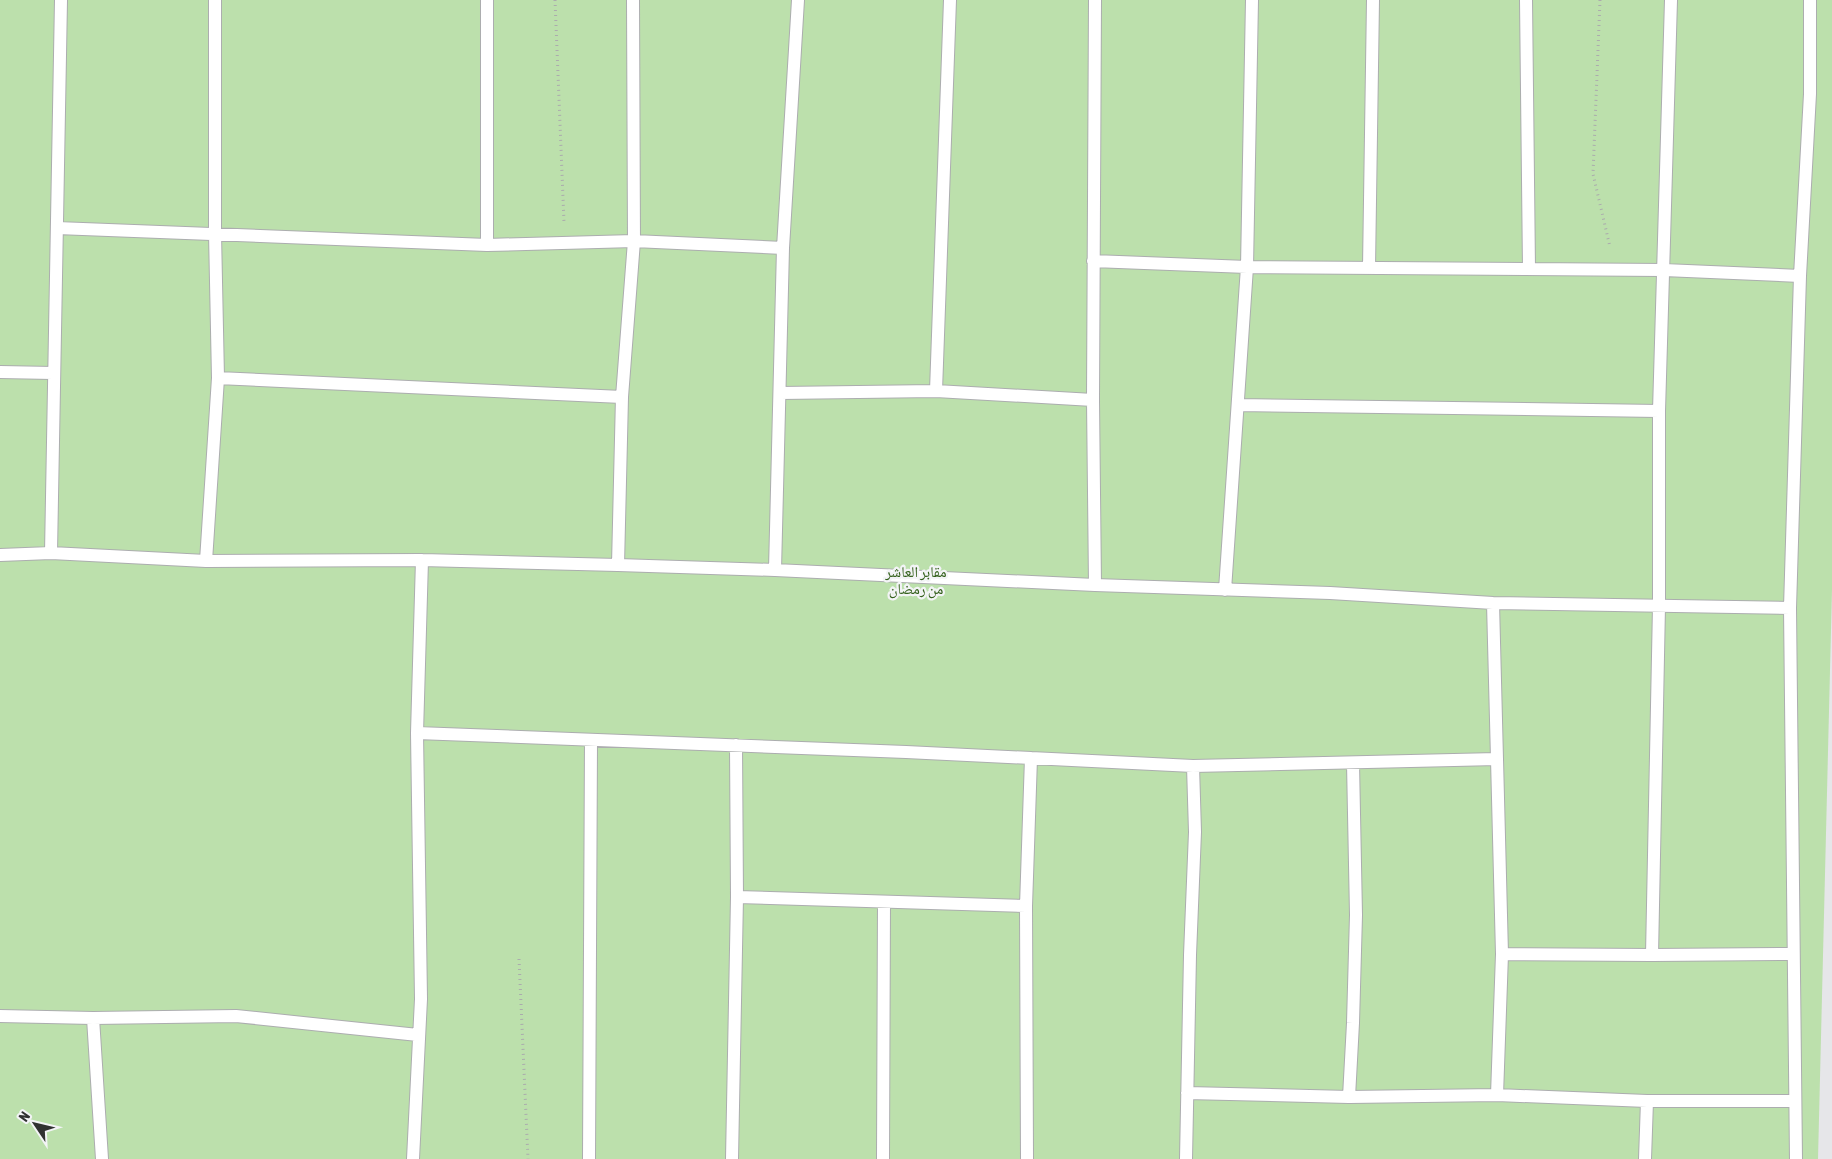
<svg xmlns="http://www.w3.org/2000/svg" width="1832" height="1159" font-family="'Asap Condensed','Noto Naskh Arabic',sans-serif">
<rect width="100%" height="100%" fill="#e6e6e9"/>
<path fill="#bce0ac" d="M 0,0 L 1832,0 L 1832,589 L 1818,1159 L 0,1159 Z"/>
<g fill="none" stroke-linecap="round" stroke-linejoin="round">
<defs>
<path id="service" d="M 1095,0 L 1093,400 L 1095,585
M 1526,0 L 1529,269
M 57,228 L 487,245 L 634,241 L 783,248
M 487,245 L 487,0
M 1093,261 L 1247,267 L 1664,270 L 1800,276
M 1369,268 L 1373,0
M 0,372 L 53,373
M 218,378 L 622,397
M 936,391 L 950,0
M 780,393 L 936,391 L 1093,400
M 1238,405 L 1659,411
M 51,553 C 53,368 58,184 61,0
M 0,555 L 51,553 L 206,561 L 422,560 L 618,565 L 775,570 L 1095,585 L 1330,593 L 1493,603 L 1790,608
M 206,561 L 218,378 L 215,233 L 215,0
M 618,565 L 622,397 L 634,241 L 633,0
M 775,570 L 783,248 L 798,0
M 1225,590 L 1247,267 L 1252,0
M 1493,603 L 1502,954 L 1497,1095
M 417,733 L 906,752 L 1193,766 L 1497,759
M 737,897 L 1026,906
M 1502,954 L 1652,955 L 1793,954
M 1652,955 L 1659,606 L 1659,411 L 1671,0
M 0,1016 L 93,1018 L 236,1016 L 418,1035
M 93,1018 L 102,1159
M 1187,1093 L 1349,1097 L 1497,1095 L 1647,1101 L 1795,1101
M 1349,1097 L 1353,1023 L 1356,915 L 1353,763
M 413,1159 L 421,999 L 417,733 L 422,560
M 589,1159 L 591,741
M 732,1159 L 737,897 L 736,745
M 883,1159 L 884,902
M 1027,1159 L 1026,906 L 1031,758
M 1186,1159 L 1190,955 L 1195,832 L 1193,766
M 1645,1159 L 1647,1101
M 1796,1159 L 1790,608 L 1800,276 L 1810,94 L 1810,0"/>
</defs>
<use href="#service" stroke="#acadaf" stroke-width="14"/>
<path stroke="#ababad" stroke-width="3" stroke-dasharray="1 4" stroke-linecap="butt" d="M 555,0 L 564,222
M 1600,0 L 1593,174 L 1610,247
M 519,959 L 528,1159"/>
<use href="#service" stroke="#fff" stroke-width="12"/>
</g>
<g text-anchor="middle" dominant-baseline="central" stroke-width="4.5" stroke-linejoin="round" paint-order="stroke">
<g font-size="15" fill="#33601b" stroke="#f3f4f6">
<text x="916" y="571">مقابر العاشر<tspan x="916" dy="17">من رمضان</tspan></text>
</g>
</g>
<g transform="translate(35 1124) rotate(305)" stroke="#f3f4f6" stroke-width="4" paint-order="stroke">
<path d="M0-4L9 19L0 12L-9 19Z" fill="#303131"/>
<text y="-8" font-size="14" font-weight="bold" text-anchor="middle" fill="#303131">N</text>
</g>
</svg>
